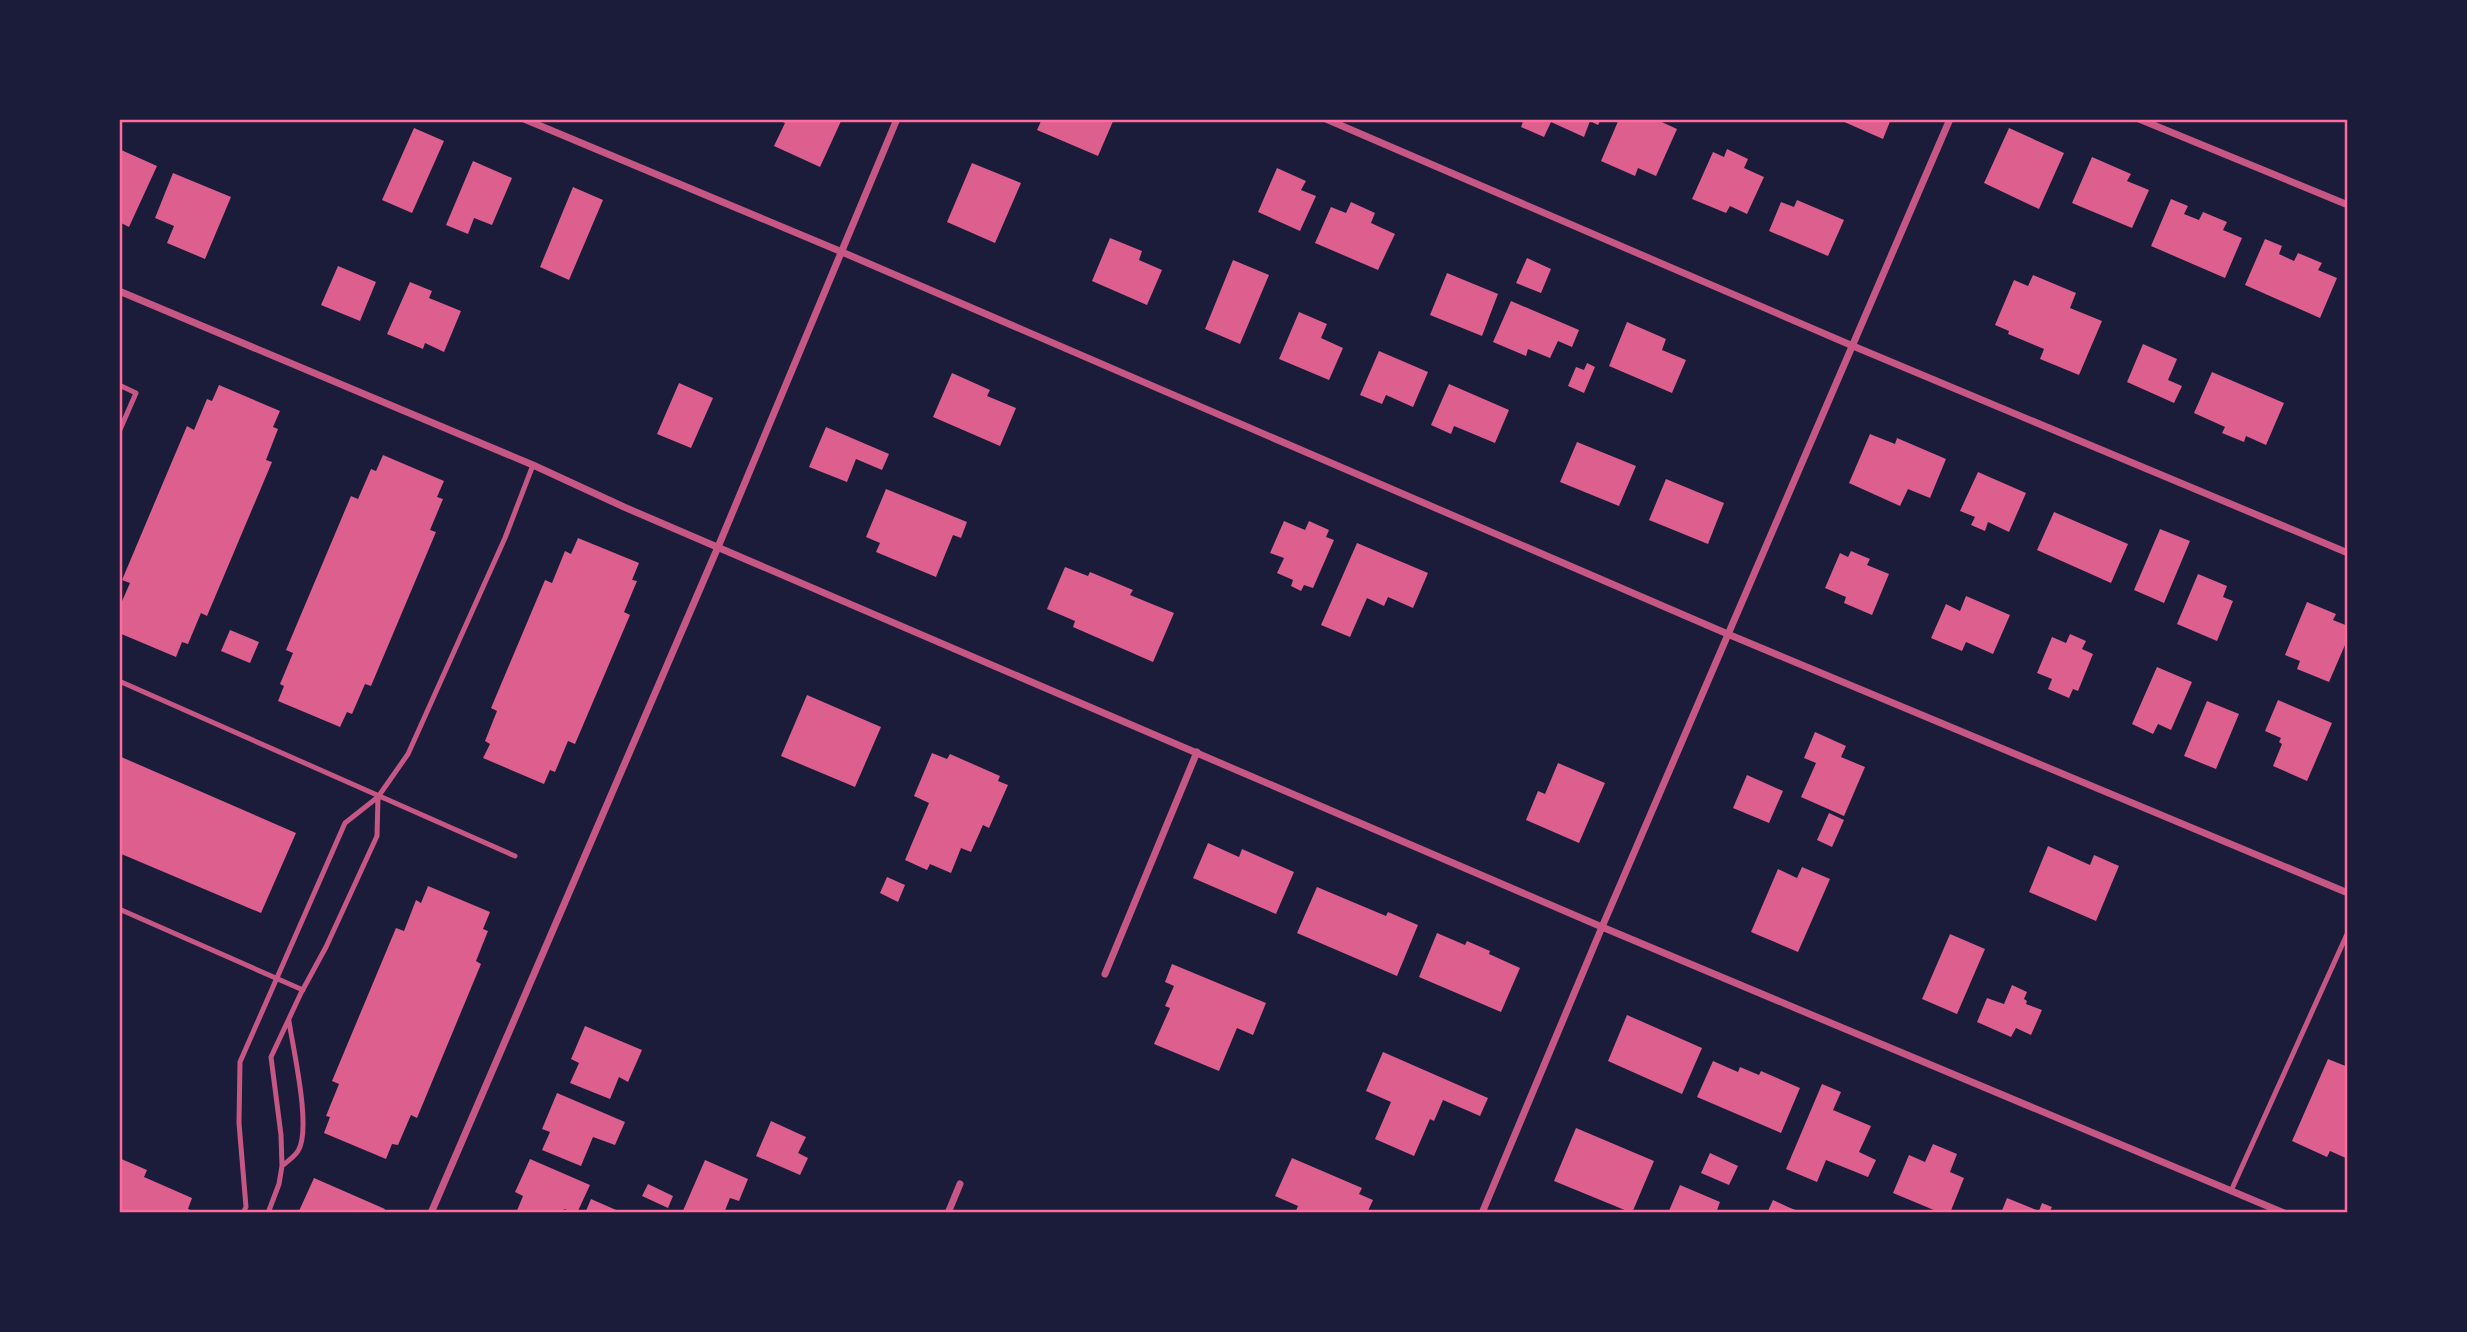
<svg xmlns="http://www.w3.org/2000/svg" width="2467" height="1332" font-family="'Playfair Display',serif">
<rect width="100%" height="100%" fill="#1b1b3a"/>
<path fill="#dd5f8e" d="M 776,119 L 842,119 L 820,167 L 774,146 L 785,123 Z
M 1042,119 L 1114,119 L 1098,156 L 1037,130 Z
M 1524,119 L 1601,119 L 1598,125 L 1590,121 L 1584,137 L 1551,122 L 1544,137 L 1521,127 Z
M 1619,119 L 1655,119 L 1677,129 L 1656,176 L 1638,168 L 1635,176 L 1601,161 Z
M 1843,119 L 1891,119 L 1883,139 L 1842,121 Z
M 414,128 L 444,141 L 412,213 L 382,200 Z
M 2009,128 L 2064,153 L 2039,209 L 1984,183 Z
M 119,149 L 157,166 L 129,227 L 119,222 Z
M 1727,149 L 1748,159 L 1744,168 L 1764,177 L 1747,214 L 1730,206 L 1726,213 L 1692,199 L 1713,152 L 1724,157 Z
M 2092,157 L 2131,174 L 2127,181 L 2149,190 L 2132,228 L 2072,203 Z
M 473,161 L 512,178 L 492,225 L 474,218 L 468,234 L 446,225 Z
M 972,163 L 1021,183 L 995,243 L 947,222 Z
M 1277,168 L 1306,181 L 1301,190 L 1316,196 L 1300,231 L 1258,212 Z
M 173,173 L 231,197 L 205,259 L 167,243 L 174,226 L 155,218 Z
M 573,187 L 603,200 L 569,280 L 540,267 Z
M 2171,199 L 2188,206 L 2184,214 L 2199,220 L 2203,212 L 2227,222 L 2223,230 L 2242,238 L 2225,278 L 2151,246 Z
M 1797,200 L 1844,220 L 1828,256 L 1769,231 L 1781,202 L 1794,207 Z
M 1351,202 L 1375,213 L 1371,223 L 1395,234 L 1378,270 L 1315,243 L 1331,207 L 1346,213 Z
M 1110,238 L 1142,251 L 1139,260 L 1162,270 L 1147,305 L 1092,281 Z
M 2265,239 L 2282,246 L 2279,254 L 2294,261 L 2298,253 L 2322,263 L 2318,270 L 2337,278 L 2320,318 L 2245,285 Z
M 1527,258 L 1551,269 L 1541,293 L 1516,283 Z
M 1233,260 L 1269,275 L 1240,344 L 1205,329 Z
M 338,266 L 376,282 L 360,321 L 321,305 Z
M 1447,273 L 1498,294 L 1482,336 L 1430,315 Z
M 2033,275 L 2076,293 L 2070,308 L 2102,321 L 2079,375 L 2040,359 L 2044,349 L 2008,334 L 2009,331 L 1995,325 L 2014,280 L 2028,286 Z
M 410,282 L 432,291 L 429,298 L 461,311 L 444,352 L 425,343 L 423,349 L 387,334 Z
M 1511,301 L 1579,330 L 1572,347 L 1558,341 L 1550,358 L 1528,349 L 1526,356 L 1493,342 Z
M 1299,312 L 1327,324 L 1321,338 L 1343,348 L 1329,380 L 1279,359 Z
M 1627,322 L 1666,339 L 1662,350 L 1686,360 L 1672,393 L 1609,366 Z
M 2143,344 L 2177,359 L 2168,380 L 2182,386 L 2174,403 L 2127,382 Z
M 1379,351 L 1428,372 L 1413,407 L 1386,395 L 1382,404 L 1360,395 Z
M 1587,363 L 1595,367 L 1584,393 L 1568,386 L 1576,367 L 1584,370 Z
M 2212,372 L 2284,403 L 2266,445 L 2246,436 L 2244,442 L 2222,433 L 2225,427 L 2194,413 Z
M 952,373 L 990,390 L 987,396 L 1016,408 L 1000,446 L 933,417 Z
M 679,383 L 713,398 L 691,448 L 657,434 Z
M 1449,384 L 1509,410 L 1495,443 L 1454,426 L 1451,434 L 1431,425 Z
M 219,385 L 280,411 L 273,427 L 278,429 L 266,460 L 272,462 L 207,616 L 201,613 L 188,644 L 182,642 L 176,657 L 119,633 L 119,608 L 130,583 L 122,580 L 187,426 L 194,430 L 207,399 L 212,401 Z
M 826,427 L 889,454 L 882,470 L 856,459 L 847,482 L 809,467 Z
M 1870,434 L 1895,444 L 1897,438 L 1946,459 L 1930,498 L 1908,489 L 1900,506 L 1849,483 Z
M 1577,442 L 1636,466 L 1619,506 L 1560,482 Z
M 383,455 L 444,481 L 437,497 L 443,499 L 430,530 L 436,532 L 371,686 L 365,684 L 352,714 L 347,712 L 340,727 L 278,701 L 284,686 L 280,684 L 293,653 L 286,650 L 351,496 L 358,499 L 371,469 L 376,471 Z
M 1978,472 L 2026,493 L 2009,532 L 1988,522 L 1985,531 L 1971,525 L 1975,517 L 1960,511 Z
M 1666,479 L 1724,503 L 1708,544 L 1649,520 Z
M 886,489 L 967,522 L 961,538 L 953,535 L 936,577 L 876,552 L 880,543 L 866,537 Z
M 2054,512 L 2128,544 L 2111,583 L 2037,550 Z
M 1284,521 L 1305,530 L 1309,521 L 1329,530 L 1326,537 L 1334,540 L 1313,588 L 1304,585 L 1301,591 L 1291,586 L 1293,580 L 1277,573 L 1284,558 L 1270,553 Z
M 2160,529 L 2190,541 L 2164,603 L 2134,590 Z
M 578,538 L 639,563 L 632,580 L 637,581 L 624,612 L 630,615 L 575,744 L 568,741 L 555,772 L 550,770 L 544,784 L 483,758 L 490,744 L 485,741 L 497,711 L 491,708 L 545,580 L 552,583 L 565,551 L 571,554 Z
M 1357,543 L 1428,573 L 1413,608 L 1388,597 L 1384,606 L 1367,598 L 1350,637 L 1321,625 Z
M 1851,551 L 1870,559 L 1867,565 L 1889,574 L 1872,615 L 1844,603 L 1846,597 L 1825,588 L 1840,553 L 1848,557 Z
M 1065,567 L 1088,576 L 1090,572 L 1133,590 L 1130,595 L 1174,613 L 1153,662 L 1073,627 L 1075,621 L 1047,609 Z
M 2198,574 L 2227,586 L 2223,597 L 2233,601 L 2217,641 L 2177,624 Z
M 1966,596 L 2010,615 L 1993,654 L 1966,642 L 1962,651 L 1931,638 L 1946,604 L 1960,611 Z
M 2307,602 L 2336,614 L 2333,620 L 2348,626 L 2348,638 L 2329,682 L 2297,669 L 2300,661 L 2285,655 Z
M 230,630 L 259,642 L 250,663 L 221,651 Z
M 2070,634 L 2086,641 L 2082,649 L 2093,654 L 2078,691 L 2073,689 L 2069,698 L 2048,689 L 2052,679 L 2037,673 L 2052,637 L 2066,643 Z
M 2157,667 L 2192,682 L 2171,730 L 2158,724 L 2153,734 L 2132,724 Z
M 807,695 L 881,727 L 855,787 L 781,756 Z
M 2278,700 L 2332,723 L 2307,781 L 2273,766 L 2282,744 L 2279,742 L 2281,738 L 2265,731 Z
M 2207,701 L 2239,714 L 2216,769 L 2184,756 Z
M 1815,732 L 1846,746 L 1841,757 L 1865,767 L 1844,816 L 1801,797 L 1816,763 L 1804,758 Z
M 932,753 L 947,759 L 950,754 L 1000,776 L 998,781 L 1008,785 L 989,828 L 983,825 L 971,852 L 961,848 L 951,873 L 930,864 L 927,870 L 905,860 L 929,803 L 914,796 Z
M 119,756 L 296,833 L 261,913 L 119,853 Z
M 1558,763 L 1605,783 L 1579,843 L 1526,820 L 1538,791 L 1545,794 Z
M 1747,775 L 1783,791 L 1769,823 L 1733,808 Z
M 1829,813 L 1844,820 L 1832,847 L 1817,840 Z
M 1208,843 L 1239,857 L 1242,849 L 1294,872 L 1276,914 L 1193,878 Z
M 2048,846 L 2090,865 L 2094,855 L 2119,866 L 2096,921 L 2029,892 Z
M 1802,867 L 1830,879 L 1798,952 L 1751,932 L 1778,869 L 1797,878 Z
M 887,877 L 905,885 L 898,902 L 880,893 Z
M 428,886 L 490,912 L 483,929 L 488,931 L 476,961 L 481,964 L 417,1118 L 411,1115 L 398,1145 L 392,1144 L 386,1159 L 324,1133 L 330,1117 L 326,1116 L 339,1084 L 332,1081 L 396,928 L 404,931 L 416,900 L 421,903 Z
M 1317,887 L 1386,916 L 1388,912 L 1418,925 L 1397,976 L 1297,933 Z
M 1437,933 L 1465,945 L 1467,941 L 1490,951 L 1489,954 L 1520,968 L 1501,1012 L 1419,977 Z
M 1950,934 L 1985,949 L 1957,1014 L 1922,999 Z
M 1172,964 L 1266,1003 L 1253,1035 L 1237,1028 L 1219,1071 L 1154,1044 L 1170,1008 L 1165,1006 L 1174,986 L 1165,982 Z
M 2012,985 L 2027,992 L 2024,999 L 2027,1001 L 2026,1004 L 2042,1010 L 2031,1035 L 2016,1028 L 2011,1037 L 1977,1022 L 1987,998 L 2004,1004 Z
M 1627,1015 L 1702,1048 L 1682,1094 L 1608,1061 Z
M 585,1026 L 642,1050 L 628,1082 L 619,1077 L 610,1099 L 570,1083 L 579,1063 L 571,1059 Z
M 1383,1052 L 1488,1098 L 1480,1116 L 1443,1100 L 1434,1121 L 1430,1119 L 1414,1156 L 1375,1139 L 1391,1102 L 1366,1091 Z
M 2328,1059 L 2348,1067 L 2348,1159 L 2330,1151 L 2327,1157 L 2292,1141 Z
M 1713,1061 L 1738,1072 L 1740,1067 L 1759,1075 L 1761,1071 L 1800,1088 L 1781,1133 L 1697,1097 Z
M 1822,1084 L 1841,1092 L 1833,1110 L 1871,1126 L 1859,1152 L 1876,1160 L 1868,1177 L 1826,1160 L 1817,1182 L 1786,1169 Z
M 557,1093 L 625,1122 L 615,1145 L 593,1137 L 581,1166 L 542,1150 L 550,1132 L 542,1129 Z
M 771,1121 L 806,1137 L 798,1153 L 808,1158 L 800,1175 L 756,1156 Z
M 1576,1128 L 1654,1161 L 1632,1213 L 1554,1181 Z
M 1933,1144 L 1957,1154 L 1950,1172 L 1964,1178 L 1950,1213 L 1941,1213 L 1893,1193 L 1909,1155 L 1925,1162 Z
M 1710,1153 L 1738,1166 L 1729,1185 L 1701,1173 Z
M 119,1158 L 147,1170 L 144,1177 L 192,1198 L 188,1209 L 198,1213 L 119,1213 Z
M 1292,1158 L 1362,1188 L 1359,1194 L 1373,1200 L 1367,1213 L 1295,1213 L 1298,1206 L 1275,1196 Z
M 530,1159 L 590,1185 L 577,1213 L 564,1209 L 562,1213 L 516,1213 L 523,1196 L 515,1192 Z
M 705,1160 L 748,1179 L 739,1201 L 730,1198 L 724,1213 L 682,1213 Z
M 314,1178 L 385,1209 L 383,1213 L 305,1213 L 299,1211 Z
M 648,1184 L 673,1196 L 668,1208 L 642,1196 Z
M 1680,1185 L 1720,1202 L 1716,1213 L 1668,1213 Z
M 2007,1198 L 2039,1211 L 2042,1203 L 2052,1207 L 2049,1213 L 2001,1213 Z
M 591,1199 L 623,1213 L 585,1213 Z
M 1773,1200 L 1788,1207 L 1803,1213 L 1767,1213 Z"/>
<g fill="none" stroke-linecap="round" stroke-linejoin="round">
<path stroke="#c65784" stroke-width="5" d="M 119,385 L 136,393 L 119,432
M 119,681 L 515,856
M 119,909 L 303,990
M 282,1166 C 287,1162 295,1156 298,1151 C 312,1129 293,1049 289,1021
M 2231,1191 L 2348,932
M 243,1213 L 246,1207 L 239,1123 L 240,1062 L 345,823 L 378,797 L 408,754 L 505,538 L 533,465
M 268,1213 L 279,1184 L 282,1166 L 281,1135 L 271,1057 L 301,993 L 326,947 L 377,836 L 378,797"/>
<path stroke="#c65784" stroke-width="7" d="M 524,119 L 842,252 L 1730,635 L 2348,893
M 1326,119 L 1853,346 L 2348,553
M 2139,119 L 2348,205
M 119,291 L 533,465 L 624,507 L 1602,927 L 2284,1213
M 1105,974 L 1197,752
M 431,1213 L 718,547 L 897,119
M 948,1213 L 960,1184
M 1482,1213 L 1602,927 L 1950,119"/>
</g>
<rect width="2467" height="1332" fill="none" stroke="#1b1b3a" stroke-width="242"/>
<rect x="121" y="121" width="2225" height="1090" fill="none" stroke="#ff6b9d" stroke-width="2.5"/>
</svg>
